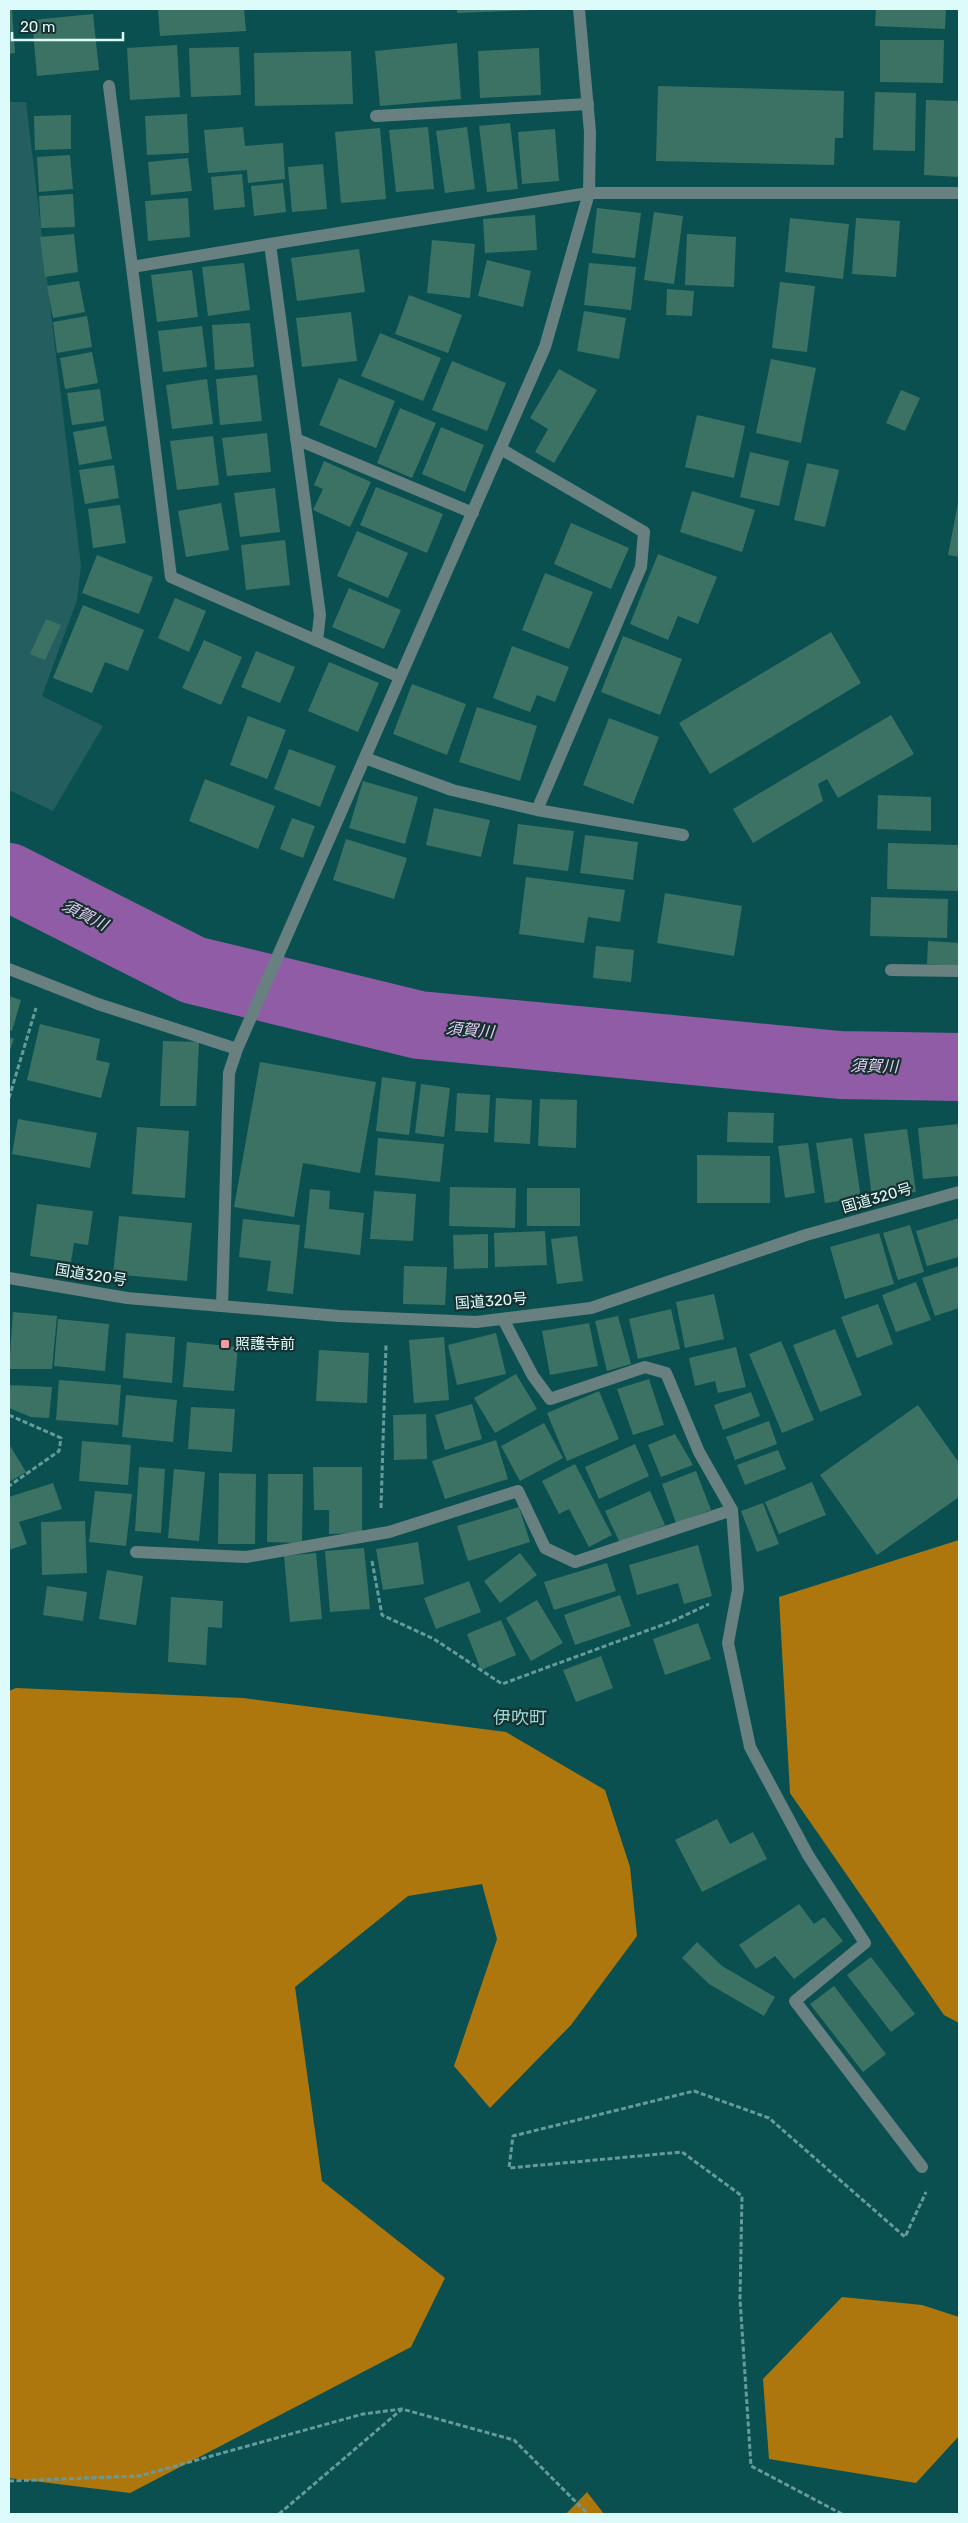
<svg xmlns="http://www.w3.org/2000/svg" width="968" height="2523" font-family="Rubik,'Noto Sans JP',sans-serif">
<rect width="100%" height="100%" fill="#0b5050"/>
<path fill="#255e5e" d="M 9,102 L 26,102 L 81,566 L 77,600 L 42,696 L 103,726 L 53,811 L 9,790 Z"/>
<path fill="#ae770e" d="M 959,1540 L 959,2023 L 944,2015 L 790,1793 L 779,1597 Z
M 16,1688 L 243,1698 L 506,1732 L 605,1790 L 630,1867 L 637,1936 L 571,2025 L 490,2108 L 454,2066 L 497,1939 L 482,1884 L 408,1896 L 295,1987 L 322,2181 L 445,2278 L 411,2347 L 130,2493 L 9,2478 L 9,1691 Z
M 842,2297 L 922,2305 L 959,2317 L 959,2436 L 916,2483 L 769,2459 L 763,2379 Z
M 587,2492 L 604,2514 L 566,2514 Z"/>
<g fill="none" stroke-linecap="round" stroke-linejoin="round">
<path stroke="#905ca6" stroke-width="68" d="M 9,877 L 193,970 L 419,1025 L 840,1065 L 959,1067"/>
</g>
<path fill="#3b7264" d="M 9,9 L 12,9 L 15,53 L 9,54 Z
M 158,9 L 244,9 L 246,31 L 160,36 Z
M 457,9 L 535,9 L 535,10 L 457,13 Z
M 876,9 L 946,9 L 945,29 L 875,26 Z
M 93,14 L 99,70 L 37,76 L 32,20 Z
M 880,40 L 944,40 L 943,83 L 880,82 Z
M 457,43 L 461,99 L 380,106 L 375,51 Z
M 177,45 L 180,97 L 130,100 L 127,48 Z
M 239,47 L 241,95 L 191,97 L 189,48 Z
M 539,48 L 541,95 L 480,98 L 478,51 Z
M 351,51 L 353,104 L 255,106 L 254,53 Z
M 658,86 L 844,91 L 843,138 L 835,138 L 834,165 L 656,161 Z
M 875,92 L 916,93 L 915,151 L 873,150 Z
M 926,100 L 959,101 L 959,177 L 924,175 Z
M 187,114 L 189,153 L 147,155 L 145,116 Z
M 71,115 L 71,149 L 35,150 L 34,116 Z
M 510,123 L 518,189 L 487,192 L 479,126 Z
M 243,127 L 245,146 L 283,143 L 285,179 L 248,183 L 247,170 L 208,173 L 204,130 Z
M 428,127 L 434,189 L 396,192 L 389,130 Z
M 467,127 L 475,189 L 445,193 L 436,131 Z
M 380,128 L 386,199 L 341,203 L 335,132 Z
M 555,129 L 559,181 L 522,184 L 518,132 Z
M 70,155 L 73,189 L 39,192 L 37,157 Z
M 188,158 L 192,191 L 151,195 L 148,162 Z
M 323,164 L 327,209 L 292,212 L 288,167 Z
M 242,174 L 245,207 L 214,210 L 211,177 Z
M 283,183 L 286,212 L 254,216 L 251,186 Z
M 73,194 L 75,227 L 41,228 L 39,196 Z
M 188,198 L 190,237 L 148,241 L 145,201 Z
M 597,208 L 641,213 L 635,258 L 592,253 Z
M 654,212 L 683,216 L 674,284 L 644,280 Z
M 535,215 L 537,250 L 485,253 L 483,219 Z
M 790,218 L 849,224 L 843,279 L 785,272 Z
M 856,218 L 900,221 L 896,277 L 852,274 Z
M 74,234 L 78,272 L 45,277 L 40,237 Z
M 687,234 L 736,237 L 734,287 L 685,285 Z
M 432,240 L 475,244 L 470,298 L 427,293 Z
M 359,249 L 365,292 L 297,301 L 291,258 Z
M 487,260 L 531,271 L 523,307 L 478,296 Z
M 244,263 L 250,310 L 208,316 L 202,267 Z
M 589,263 L 636,267 L 631,310 L 584,305 Z
M 192,270 L 198,317 L 157,322 L 151,275 Z
M 79,281 L 85,312 L 53,318 L 47,286 Z
M 780,282 L 815,286 L 807,352 L 772,348 Z
M 667,289 L 694,291 L 692,316 L 666,315 Z
M 409,295 L 462,315 L 448,353 L 395,334 Z
M 584,311 L 626,318 L 619,359 L 577,351 Z
M 351,312 L 357,361 L 302,367 L 296,318 Z
M 87,316 L 92,347 L 57,353 L 53,322 Z
M 250,323 L 254,367 L 215,370 L 212,325 Z
M 202,326 L 207,367 L 163,372 L 158,331 Z
M 380,333 L 441,358 L 423,401 L 361,376 Z
M 92,352 L 98,383 L 65,389 L 60,358 Z
M 771,359 L 816,368 L 801,443 L 756,433 Z
M 452,361 L 506,383 L 487,431 L 432,410 Z
M 559,369 L 597,390 L 554,463 L 535,452 L 548,429 L 530,418 Z
M 257,375 L 262,421 L 220,425 L 216,379 Z
M 339,378 L 395,401 L 376,448 L 319,425 Z
M 207,379 L 213,424 L 172,429 L 166,385 Z
M 100,389 L 104,421 L 72,425 L 67,393 Z
M 901,390 L 920,398 L 905,431 L 886,423 Z
M 400,408 L 436,423 L 412,478 L 377,463 Z
M 697,415 L 745,426 L 734,478 L 685,467 Z
M 106,426 L 112,459 L 79,465 L 73,432 Z
M 441,427 L 484,445 L 465,492 L 422,474 Z
M 267,433 L 271,472 L 227,476 L 222,438 Z
M 213,436 L 219,485 L 177,490 L 170,441 Z
M 750,452 L 789,461 L 779,506 L 740,497 Z
M 324,461 L 371,482 L 350,527 L 313,510 L 323,489 L 314,485 Z
M 807,463 L 839,470 L 825,527 L 794,520 Z
M 114,465 L 119,498 L 85,504 L 79,470 Z
M 376,487 L 443,514 L 427,553 L 360,525 Z
M 275,488 L 280,532 L 240,537 L 234,493 Z
M 692,491 L 755,510 L 742,552 L 680,532 Z
M 221,503 L 229,550 L 186,557 L 178,511 Z
M 958,503 L 959,503 L 959,557 L 948,555 Z
M 120,505 L 126,543 L 93,548 L 88,509 Z
M 571,523 L 629,548 L 611,589 L 554,564 Z
M 357,531 L 408,553 L 388,598 L 337,576 Z
M 285,540 L 290,585 L 246,590 L 241,545 Z
M 658,554 L 717,577 L 698,624 L 678,616 L 668,640 L 630,624 Z
M 97,555 L 153,577 L 139,614 L 82,593 Z
M 545,573 L 593,592 L 569,649 L 522,630 Z
M 349,588 L 401,610 L 384,649 L 332,627 Z
M 175,598 L 206,611 L 189,652 L 158,638 Z
M 83,605 L 144,630 L 128,671 L 105,662 L 92,693 L 53,678 Z
M 46,619 L 61,625 L 45,660 L 30,654 Z
M 831,632 L 861,683 L 710,774 L 679,723 Z
M 623,636 L 682,659 L 660,715 L 601,692 Z
M 204,640 L 242,657 L 221,705 L 182,688 Z
M 512,646 L 569,667 L 555,702 L 537,695 L 530,712 L 493,698 Z
M 256,651 L 295,667 L 280,703 L 241,687 Z
M 329,662 L 379,683 L 358,732 L 308,711 Z
M 412,684 L 466,704 L 447,755 L 393,734 Z
M 477,707 L 537,726 L 520,781 L 459,762 Z
M 891,715 L 914,754 L 838,798 L 827,779 L 818,784 L 823,801 L 753,843 L 733,809 Z
M 248,716 L 286,730 L 267,779 L 230,765 Z
M 609,718 L 659,737 L 633,804 L 583,785 Z
M 289,749 L 336,766 L 320,807 L 274,789 Z
M 205,779 L 275,806 L 258,849 L 189,821 Z
M 363,781 L 418,797 L 405,844 L 349,828 Z
M 878,795 L 931,797 L 931,831 L 877,829 Z
M 434,808 L 490,820 L 481,857 L 426,845 Z
M 292,818 L 315,826 L 303,858 L 280,849 Z
M 518,824 L 574,831 L 568,871 L 513,864 Z
M 585,835 L 638,842 L 633,880 L 580,873 Z
M 346,839 L 407,858 L 394,899 L 333,880 Z
M 888,843 L 959,845 L 959,891 L 887,889 Z
M 526,877 L 625,890 L 620,922 L 588,917 L 584,943 L 519,934 Z
M 665,893 L 742,906 L 734,956 L 657,943 Z
M 871,897 L 948,899 L 947,938 L 870,936 Z
M 928,941 L 959,943 L 959,966 L 927,964 Z
M 596,946 L 634,950 L 631,982 L 593,978 Z
M 9,996 L 21,1000 L 12,1031 L 9,1030 Z
M 40,1024 L 100,1039 L 96,1060 L 110,1063 L 101,1098 L 27,1080 Z
M 9,1037 L 14,1039 L 9,1053 Z
M 163,1041 L 199,1042 L 196,1106 L 160,1106 Z
M 260,1062 L 376,1082 L 360,1173 L 303,1163 L 294,1217 L 234,1207 Z
M 382,1077 L 416,1082 L 409,1135 L 376,1131 Z
M 421,1084 L 450,1088 L 444,1137 L 415,1133 Z
M 457,1093 L 490,1095 L 488,1133 L 455,1131 Z
M 496,1098 L 532,1100 L 530,1144 L 494,1142 Z
M 540,1099 L 577,1100 L 576,1148 L 538,1146 Z
M 728,1112 L 774,1113 L 773,1143 L 727,1142 Z
M 18,1119 L 97,1133 L 90,1168 L 12,1154 Z
M 959,1124 L 959,1176 L 923,1179 L 918,1128 Z
M 137,1127 L 189,1131 L 185,1198 L 132,1194 Z
M 907,1129 L 916,1192 L 872,1198 L 864,1134 Z
M 378,1138 L 444,1144 L 440,1182 L 375,1175 Z
M 852,1138 L 861,1198 L 825,1203 L 816,1143 Z
M 808,1143 L 815,1193 L 785,1198 L 778,1146 Z
M 697,1155 L 770,1156 L 770,1203 L 697,1203 Z
M 450,1187 L 516,1188 L 515,1228 L 449,1226 Z
M 527,1188 L 580,1188 L 580,1226 L 527,1226 Z
M 310,1189 L 330,1191 L 329,1209 L 364,1213 L 360,1255 L 304,1248 Z
M 374,1191 L 416,1194 L 413,1241 L 370,1239 Z
M 37,1204 L 93,1211 L 88,1245 L 74,1243 L 71,1262 L 30,1256 Z
M 119,1216 L 192,1223 L 187,1281 L 113,1274 Z
M 959,1218 L 959,1257 L 927,1266 L 916,1231 Z
M 243,1219 L 300,1225 L 293,1294 L 267,1291 L 271,1261 L 239,1257 Z
M 910,1225 L 924,1272 L 898,1280 L 883,1233 Z
M 545,1231 L 547,1265 L 495,1267 L 494,1233 Z
M 879,1233 L 894,1284 L 845,1299 L 830,1247 Z
M 488,1234 L 488,1268 L 454,1269 L 453,1235 Z
M 577,1236 L 583,1281 L 557,1284 L 551,1239 Z
M 404,1266 L 447,1267 L 445,1305 L 403,1304 Z
M 959,1266 L 959,1308 L 935,1316 L 922,1278 Z
M 916,1282 L 931,1320 L 896,1332 L 882,1295 Z
M 714,1294 L 724,1339 L 685,1348 L 676,1302 Z
M 878,1304 L 893,1344 L 857,1358 L 841,1317 Z
M 671,1309 L 680,1349 L 638,1359 L 629,1319 Z
M 13,1312 L 57,1316 L 52,1369 L 9,1369 Z
M 618,1316 L 631,1364 L 607,1371 L 595,1321 Z
M 58,1319 L 109,1324 L 105,1371 L 54,1366 Z
M 589,1323 L 598,1366 L 550,1375 L 542,1331 Z
M 835,1329 L 862,1395 L 820,1412 L 793,1345 Z
M 126,1333 L 175,1337 L 172,1383 L 123,1378 Z
M 496,1333 L 506,1374 L 457,1385 L 448,1345 Z
M 444,1337 L 449,1400 L 414,1403 L 409,1340 Z
M 781,1341 L 814,1420 L 782,1433 L 749,1354 Z
M 187,1342 L 238,1347 L 234,1391 L 183,1387 Z
M 736,1347 L 746,1387 L 718,1393 L 715,1381 L 695,1386 L 689,1358 Z
M 319,1350 L 369,1353 L 367,1403 L 316,1401 Z
M 516,1374 L 537,1409 L 495,1433 L 474,1398 Z
M 649,1379 L 664,1425 L 633,1435 L 617,1389 Z
M 59,1380 L 121,1385 L 118,1425 L 56,1420 Z
M 9,1385 L 52,1387 L 49,1418 L 31,1417 L 9,1408 Z
M 599,1391 L 619,1439 L 567,1461 L 547,1413 Z
M 751,1392 L 760,1416 L 723,1430 L 714,1405 Z
M 126,1395 L 177,1400 L 173,1442 L 122,1437 Z
M 472,1404 L 482,1439 L 445,1450 L 435,1415 Z
M 918,1405 L 959,1463 L 959,1497 L 877,1555 L 820,1475 Z
M 191,1407 L 235,1409 L 232,1452 L 188,1449 Z
M 426,1414 L 427,1459 L 394,1460 L 393,1415 Z
M 769,1421 L 777,1444 L 735,1460 L 726,1437 Z
M 544,1423 L 563,1458 L 520,1481 L 501,1446 Z
M 675,1434 L 693,1465 L 661,1477 L 648,1445 Z
M 496,1440 L 508,1479 L 445,1499 L 432,1461 Z
M 82,1441 L 131,1445 L 128,1485 L 79,1481 Z
M 9,1444 L 26,1472 L 9,1482 Z
M 635,1444 L 649,1476 L 599,1499 L 585,1467 Z
M 778,1450 L 786,1469 L 745,1485 L 737,1465 Z
M 575,1464 L 612,1535 L 589,1547 L 569,1509 L 559,1514 L 542,1481 Z
M 139,1467 L 165,1469 L 161,1533 L 135,1531 Z
M 313,1467 L 362,1467 L 362,1533 L 329,1534 L 329,1510 L 314,1510 Z
M 174,1469 L 205,1472 L 199,1541 L 168,1538 Z
M 696,1471 L 711,1510 L 676,1523 L 662,1484 Z
M 219,1473 L 256,1474 L 255,1544 L 218,1544 Z
M 268,1474 L 303,1474 L 302,1543 L 267,1542 Z
M 812,1482 L 826,1515 L 779,1534 L 765,1502 Z
M 53,1483 L 62,1509 L 19,1522 L 27,1544 L 9,1550 L 9,1497 Z
M 95,1491 L 132,1494 L 126,1546 L 89,1542 Z
M 650,1491 L 665,1525 L 620,1543 L 605,1511 Z
M 763,1503 L 779,1544 L 757,1552 L 741,1511 Z
M 519,1507 L 530,1542 L 468,1561 L 457,1526 Z
M 85,1521 L 87,1573 L 42,1575 L 41,1522 Z
M 418,1542 L 424,1584 L 383,1590 L 376,1549 Z
M 698,1545 L 712,1596 L 684,1604 L 678,1583 L 637,1595 L 629,1565 Z
M 364,1548 L 370,1609 L 330,1612 L 325,1551 Z
M 316,1553 L 322,1619 L 290,1622 L 284,1556 Z
M 520,1553 L 537,1575 L 500,1603 L 484,1581 Z
M 607,1563 L 616,1591 L 554,1610 L 544,1582 Z
M 107,1570 L 143,1576 L 136,1625 L 99,1619 Z
M 469,1581 L 481,1612 L 436,1629 L 424,1598 Z
M 47,1586 L 87,1592 L 83,1621 L 43,1615 Z
M 620,1595 L 631,1626 L 575,1645 L 564,1615 Z
M 171,1597 L 223,1601 L 222,1628 L 208,1627 L 206,1665 L 168,1662 Z
M 537,1600 L 563,1643 L 531,1661 L 506,1618 Z
M 501,1620 L 516,1655 L 481,1670 L 467,1634 Z
M 698,1623 L 711,1659 L 665,1675 L 653,1639 Z
M 601,1656 L 613,1688 L 576,1702 L 563,1670 Z
M 717,1819 L 730,1844 L 753,1832 L 767,1859 L 702,1892 L 675,1840 Z
M 799,1904 L 814,1924 L 824,1917 L 843,1941 L 794,1979 L 775,1956 L 756,1969 L 739,1945 Z
M 697,1942 L 722,1966 L 775,1997 L 764,2016 L 709,1984 L 682,1958 Z
M 871,1957 L 915,2014 L 891,2032 L 847,1975 Z
M 834,1986 L 886,2054 L 863,2072 L 810,2004 Z"/>
<g fill="none" stroke-linecap="round" stroke-linejoin="round">
<path stroke="#679b9b" stroke-width="3" stroke-dasharray="5 2.5" stroke-linecap="butt" d="M 9,1098 L 36,1008
M 9,1415 L 61,1438 L 59,1451 L 9,1486
M 381,1508 L 386,1344
M 372,1561 L 382,1615 L 434,1639 L 502,1684 L 673,1621 L 709,1604
M 9,2481 L 139,2476 L 363,2414 L 402,2409 L 514,2440 L 588,2514
M 279,2514 L 402,2409
M 842,2514 L 751,2466 L 740,2299 L 742,2196 L 682,2152 L 509,2168 L 513,2136 L 694,2091 L 769,2118 L 905,2237 L 926,2192"/>
<path stroke="#688080" stroke-width="12" d="M 109,86 L 132,267
M 376,116 L 588,104
M 501,449 L 644,532 L 641,567 L 537,810
M 365,758 L 452,790 L 537,810 L 683,835
M 503,1319 L 533,1376 L 550,1399 L 645,1367 L 666,1373 L 699,1452 L 732,1510 L 738,1589 L 728,1643 L 750,1747 L 808,1855 L 865,1943 L 795,2001 L 922,2167
M 136,1552 L 246,1557 L 389,1532 L 518,1491 L 545,1548 L 575,1562 L 732,1510"/>
<path stroke="#688080" stroke-width="12" d="M 270,244 L 132,267 L 171,577 L 400,677
M 296,439 L 473,513
M 317,641 L 320,615 L 270,244 L 589,193 L 959,193
M 9,969 L 98,1004 L 237,1049
M 891,970 L 959,971
M 222,1306 L 229,1073 L 237,1049 L 545,347 L 589,193 L 590,132 L 579,9"/>
<path stroke="#688080" stroke-width="12" d="M 9,1278 L 127,1298 L 339,1316 L 476,1322 L 591,1308 L 806,1235 L 959,1192"/>
</g>
<rect fill="#f49aa1" stroke="#173131" stroke-width="2" x="220" y="1339" width="10" height="10" rx="2.5"/>
<g text-anchor="middle" dominant-baseline="central" stroke-width="4.5" stroke-linejoin="round" paint-order="stroke">
<g font-size="15" fill="#ddfbfb" stroke="#173131">
<text transform="translate(877 1198) rotate(-16)">国道320号</text>
<text transform="translate(91 1275) rotate(9)">国道320号</text>
<text transform="translate(491 1301) rotate(-4)">国道320号</text>
</g>
<g font-size="15" fill="#ddfbfb" stroke="#173131" text-anchor="start">
<text x="235" y="1344">照護寺前</text>
</g>
<g font-size="16" font-style="italic" fill="#e6cbf3" stroke="#173131">
<text transform="translate(85 915) rotate(27)">須賀川</text>
<text transform="translate(470 1030) rotate(5)">須賀川</text>
<text transform="translate(874 1066) rotate(1)">須賀川</text>
</g>
<g font-size="18" fill="#9ad8d7" stroke="#173131">
<text x="520" y="1718">伊吹町</text>
</g>
</g>
<rect width="968" height="2523" fill="none" stroke="#ddfbfb" stroke-width="20"/>
<path d="M12 32v8h111v-8" fill="none" stroke="#ddfbfb" stroke-width="2.5"/>
<text x="20" y="32" font-size="15" fill="#ddfbfb" stroke="#173131" stroke-width="4" paint-order="stroke">20 m</text>
</svg>
